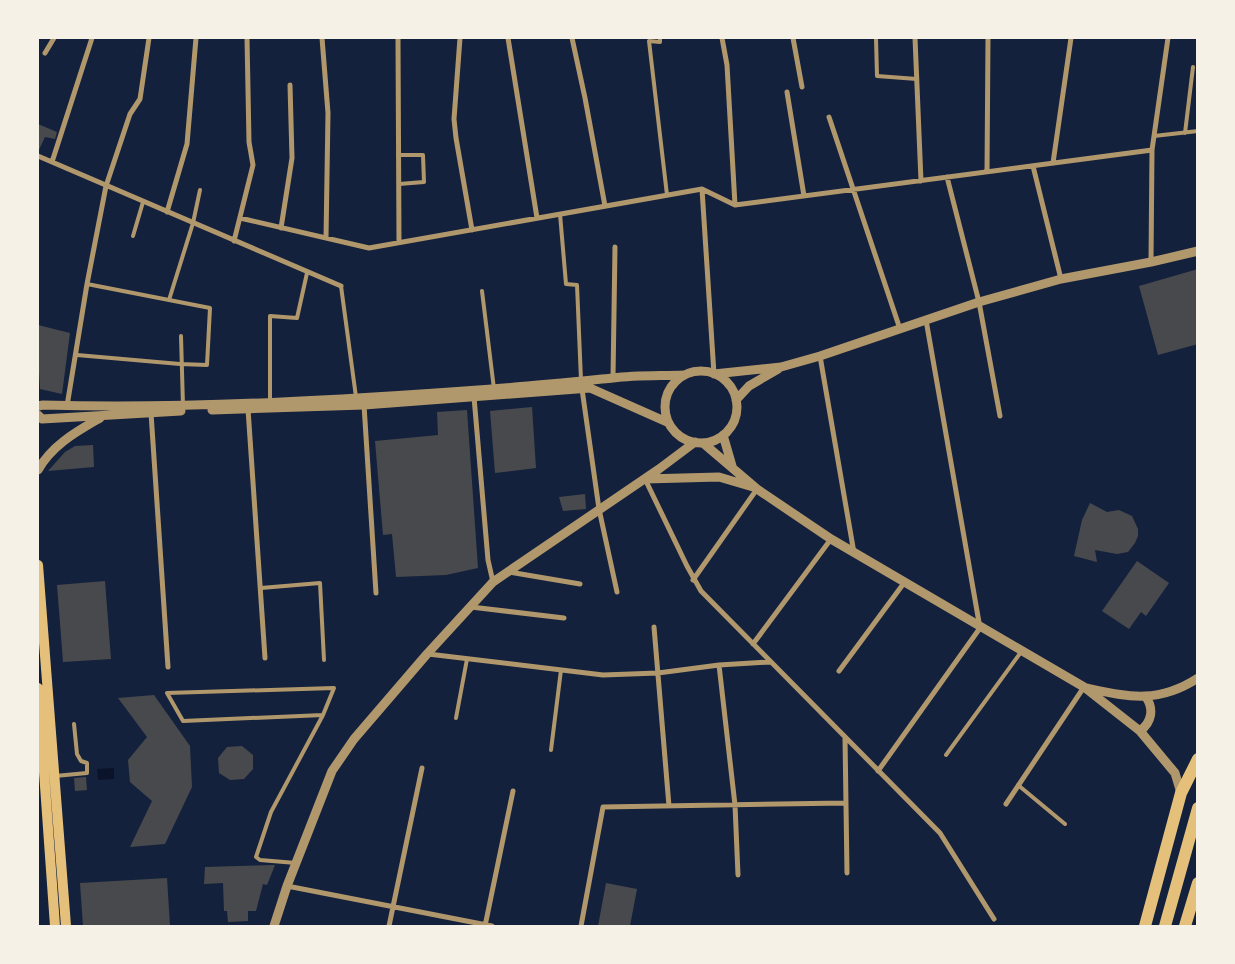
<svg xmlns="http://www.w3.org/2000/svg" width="1235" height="964" font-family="Raleway,sans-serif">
<rect width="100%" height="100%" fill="#14213d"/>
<path fill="#0b132b" d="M 114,768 L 114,779 L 98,780 L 97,769 Z"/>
<path fill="#48494c" d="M 38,124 L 57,132 L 55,139 L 45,137 L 38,152 Z
M 1198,269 L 1198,344 L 1158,355 L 1139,286 Z
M 38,325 L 70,333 L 62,394 L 40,389 L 38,356 Z
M 532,407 L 536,468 L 495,473 L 490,411 Z
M 467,410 L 478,568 L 446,575 L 396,577 L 392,534 L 383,535 L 375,441 L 438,435 L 437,412 Z
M 93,445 L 94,467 L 48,471 L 65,452 L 75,446 Z
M 585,494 L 586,509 L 563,511 L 559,497 Z
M 1090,503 L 1107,512 L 1119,510 L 1132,516 L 1138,529 L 1138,536 L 1135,543 L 1128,552 L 1117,554 L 1095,550 L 1097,562 L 1074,556 L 1082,520 Z
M 1137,561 L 1169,583 L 1146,616 L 1141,612 L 1129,629 L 1102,611 Z
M 105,581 L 111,659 L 63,662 L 57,585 Z
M 154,695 L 190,746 L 192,787 L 165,844 L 130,847 L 152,801 L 130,782 L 128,760 L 147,737 L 118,698 Z
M 242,746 L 253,755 L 253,769 L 244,779 L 230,780 L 219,773 L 218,758 L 227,747 Z
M 86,777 L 87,790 L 75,791 L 74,778 Z
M 275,865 L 267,885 L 263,884 L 256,911 L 248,911 L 248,921 L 228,922 L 227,911 L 224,911 L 223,883 L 204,884 L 205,867 Z
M 167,878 L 170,926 L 83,926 L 80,883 Z
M 606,883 L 637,889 L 630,926 L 598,926 Z"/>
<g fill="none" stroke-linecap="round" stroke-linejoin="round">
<path stroke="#b1986c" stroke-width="4" d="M 660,38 L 660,42 L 649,41 L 667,195
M 876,38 L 877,76 L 917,79
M 1185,133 L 1193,67
M 1154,136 L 1198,131
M 398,155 L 423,155 L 424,182 L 399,184
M 560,214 L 566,284 L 577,285 L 581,380
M 133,236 L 143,202
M 341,286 L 356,397
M 482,291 L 494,389
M 169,300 L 193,223 L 200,190
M 181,336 L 183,406
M 77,355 L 180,364 L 207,365 L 210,308 L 87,284
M 270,401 L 270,316 L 297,318 L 307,273
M 261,588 L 320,583 L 324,660
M 456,718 L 467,659
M 551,750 L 561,670
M 946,755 L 1021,652
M 55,776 L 87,773 L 87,763 L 81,761 L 77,754 L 74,724
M 1018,785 L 1065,824
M 296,863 L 260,860 L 256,857 L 271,812 L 323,715 L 183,721 L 167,693 L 334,688 L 323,715"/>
<path stroke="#b1986c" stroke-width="5" d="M 322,38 L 328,113 L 326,238
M 398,38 L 399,243
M 460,38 L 454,119 L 456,138 L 472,230
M 508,38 L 537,218
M 572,38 L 585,98 L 605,206
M 722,38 L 727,65 L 735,205
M 793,38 L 802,87
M 915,38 L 921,181
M 45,53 L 54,38
M 787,92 L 804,196
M 829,117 L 900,329
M 38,156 L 341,286
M 52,162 L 92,38
M 1053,163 L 1071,38
M 1033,166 L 1061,279
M 987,172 L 988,38
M 947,177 L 979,302 L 1000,416
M 702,189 L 735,205 L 1152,150
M 702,189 L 714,374
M 167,212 L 187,144 L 196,38
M 240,218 L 369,248 L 702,189
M 281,228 L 292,158 L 290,85
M 234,241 L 253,165 L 249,142 L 247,38
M 1151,262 L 1152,150 L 1168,38
M 820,356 L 854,553
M 613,378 L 615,247
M 582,389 L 599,509 L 617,592
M 474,397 L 488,560 L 493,582
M 364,405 L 376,593
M 67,406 L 87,284 L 106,186 L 130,114 L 140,99 L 149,38
M 248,409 L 265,658
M 151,413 L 168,667
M 645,479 L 687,566 L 701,591 L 940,833 L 994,919
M 509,572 L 580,584
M 693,580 L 757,489
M 471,607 L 564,618
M 654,627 L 669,806
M 753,644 L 831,539
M 428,654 L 603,675 L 658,673 L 719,665 L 770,662
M 719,665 L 735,805 L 738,875
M 839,671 L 904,583
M 845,737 L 847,873
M 878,771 L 980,628 L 926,320
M 1006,804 L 1084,687
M 287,886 L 492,926
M 389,926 L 422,768
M 485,926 L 513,791
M 581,926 L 603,807 L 845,803"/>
<path stroke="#b1986c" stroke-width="9" d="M665 407a36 36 0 1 1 72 0a36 36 0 1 1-72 0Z
M 714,374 L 781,367 L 820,356 L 979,302 L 1061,279 L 1151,262 L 1198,251
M 736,400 L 749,386 L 778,369
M 38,406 L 43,405 C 192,409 343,400 492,389 C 532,386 572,382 613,378 C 636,375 661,376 684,375
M 212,410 L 364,405 L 590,388 L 669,423
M 38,415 L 42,419 L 181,411
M 723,435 L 732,466
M 703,443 L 757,489 L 831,539 L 1084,687 L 1140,731 L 1175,773 L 1181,793
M 38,470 C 52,445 76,432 100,418
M 645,479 L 719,477 L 753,487
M 1086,688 C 1129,697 1158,704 1198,678
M 1140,731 C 1152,722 1154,709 1146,697
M 274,926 L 287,886 L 332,771 L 354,739 L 427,654 L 493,582 L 659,469 L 695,442"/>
<path stroke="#e5c07b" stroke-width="10" d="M 38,565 L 66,926
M 38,688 L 55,926"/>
<path stroke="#e5c07b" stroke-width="12" d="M 1145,926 L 1181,793 L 1198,759
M 1165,926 L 1198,808
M 1185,926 L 1198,883"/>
</g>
<rect width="1235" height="964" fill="none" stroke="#f6f1e7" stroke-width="78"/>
</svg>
